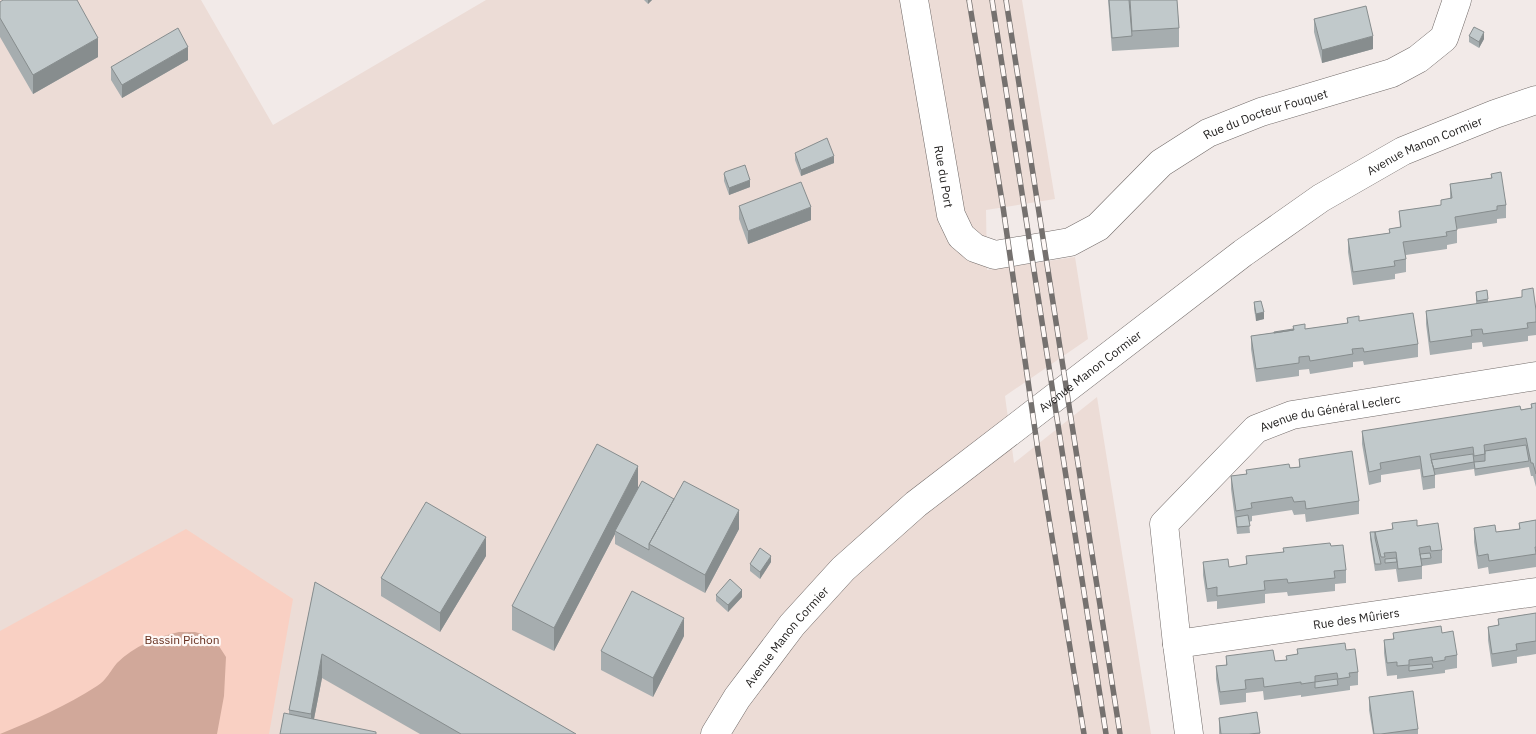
<svg xmlns="http://www.w3.org/2000/svg" width="1536" height="734" font-family="'IBM Plex Sans',sans-serif">
<rect width="100%" height="100%" fill="#f2eae8"/>
<path fill="#ecdcd6" d="M 0,0 L 201,0 L 273,125 L 486,0 L 1022,0 L 1055,199 L 986,210 L 987,270 L 1075,257 L 1088,339 L 1005,396 L 1014,463 L 1097,397 L 1151,734 L 0,734 Z"/>
<path fill="#f9d0c3" d="M 186,529 L 293,599 L 269,734 L 0,734 L 0,631 Z"/>
<path fill="#d1a89a" d="M 179,632 L 195,632 L 208,636 L 217,643 L 226,657 L 224,696 L 217,734 L 0,734 C 34,720 66,706 97,686 C 106,681 111,670 117,663 C 134,646 157,637 179,632 Z"/>
<g fill="none" stroke-linecap="round" stroke-linejoin="round">
<defs>
<g id="minor">
<path id="s1" d="M 914,0 L 951,215 L 961,236 L 975,248 L 995,255 L 1070,242 L 1098,227 L 1161,163 L 1208,133 L 1261,112 L 1392,73 L 1418,59 L 1444,38 L 1457,0"/>
<path id="s2" d="M 1177,644 L 1536,592"/>
<path id="s3" d="M 1189,734 L 1177,644 L 1164,524 L 1256,429 L 1292,415 L 1536,376"/>
</g>
<g id="tertiary">
<path id="s4" d="M 715,734 L 737,698 L 792,625 L 843,569 L 916,504 L 1243,253 L 1321,198 L 1403,151 L 1495,114 L 1536,100"/>
</g>
</defs>
<use href="#minor" stroke="#726b69" stroke-width="29"/>
<use href="#tertiary" stroke="#726b69" stroke-width="29"/>
<use href="#minor" stroke="#fff" stroke-width="28"/>
<use href="#tertiary" stroke="#fff" stroke-width="28"/>
<defs>
<path id="rail" d="M 969,0 L 1003,207 L 1038,451 L 1084,734
M 992,0 L 1106,734
M 1006,0 L 1120,734"/>
</defs>
<use href="#rail" stroke="#75716f" stroke-width="5.5"/>
<use href="#rail" stroke="#fef8f6" stroke-width="4" stroke-dasharray="11" stroke-linecap="butt"/>
</g>
<path fill="#a6adaf" d="M 644,0 L 652,0 L 648,4 Z
M 1108,0 L 1177,0 L 1179,28 L 1179,47 L 1112,51 Z
M 0,2 L 98,57 L 33,94 L 0,37 Z
M 1314,19 L 1373,49 L 1322,63 L 1314,32 Z
M 1469,36 L 1484,39 L 1479,48 L 1469,42 Z
M 188,60 L 122,98 L 111,80 L 111,67 Z
M 795,153 L 834,163 L 801,176 L 795,160 Z
M 724,174 L 750,187 L 729,195 L 724,181 Z
M 1491,174 L 1506,205 L 1506,218 L 1497,219 L 1497,223 L 1457,229 L 1457,243 L 1447,245 L 1447,249 L 1406,255 L 1406,272 L 1395,274 L 1395,279 L 1353,285 L 1348,252 L 1348,239 L 1389,233 L 1389,229 L 1400,227 L 1399,211 L 1441,205 L 1441,200 L 1450,199 L 1450,184 L 1491,178 Z
M 739,206 L 811,220 L 748,244 L 739,219 Z
M 1522,290 L 1536,310 L 1536,335 L 1528,336 L 1528,341 L 1483,347 L 1482,342 L 1472,343 L 1472,349 L 1430,355 L 1426,324 L 1426,311 L 1476,304 L 1476,292 L 1488,299 L 1488,302 L 1522,297 Z
M 1254,302 L 1264,319 L 1256,321 L 1254,309 Z
M 1347,318 L 1359,321 L 1418,344 L 1418,357 L 1364,365 L 1363,361 L 1353,362 L 1353,367 L 1310,374 L 1309,369 L 1299,370 L 1299,376 L 1256,382 L 1251,349 L 1251,336 L 1293,330 L 1293,326 L 1305,329 L 1347,323 Z
M 1536,403 L 1536,487 L 1533,476 L 1531,476 L 1529,467 L 1475,476 L 1474,469 L 1435,475 L 1435,488 L 1423,490 L 1420,469 L 1381,475 L 1381,482 L 1369,485 L 1362,444 L 1362,431 L 1531,408 L 1531,404 Z
M 1299,459 L 1359,501 L 1359,514 L 1306,522 L 1305,514 L 1294,515 L 1292,510 L 1252,516 L 1252,521 L 1249,522 L 1250,533 L 1237,534 L 1231,489 L 1231,476 L 1246,474 L 1246,470 L 1299,467 Z
M 638,488 L 674,499 L 739,529 L 705,593 L 615,544 L 615,534 L 554,651 L 512,630 L 512,606 Z
M 1536,520 L 1536,567 L 1489,574 L 1488,567 L 1478,569 L 1474,542 L 1474,528 L 1496,532 L 1519,529 L 1519,523 Z
M 1392,523 L 1417,526 L 1442,550 L 1442,563 L 1422,566 L 1422,579 L 1398,582 L 1396,569 L 1375,571 L 1370,539 L 1370,532 L 1392,529 Z
M 1331,546 L 1346,570 L 1346,583 L 1335,584 L 1335,591 L 1288,596 L 1287,592 L 1265,594 L 1265,603 L 1217,609 L 1217,601 L 1207,602 L 1203,575 L 1203,562 L 1229,567 L 1246,565 L 1246,556 L 1283,552 L 1283,548 Z
M 486,556 L 440,632 L 381,596 L 381,578 Z
M 771,562 L 760,579 L 750,571 L 750,564 Z
M 315,582 L 576,734 L 420,734 L 322,678 L 314,719 L 376,734 L 289,714 L 289,710 Z
M 716,595 L 742,597 L 728,612 L 716,601 Z
M 1536,613 L 1536,654 L 1517,657 L 1517,663 L 1492,667 L 1488,640 L 1488,627 L 1498,625 L 1498,619 Z
M 1393,633 L 1442,633 L 1457,655 L 1457,668 L 1445,670 L 1445,673 L 1397,679 L 1397,675 L 1387,676 L 1384,653 L 1384,640 L 1393,639 Z
M 684,636 L 653,697 L 601,670 L 601,651 Z
M 1297,649 L 1346,650 L 1358,672 L 1358,685 L 1350,686 L 1350,690 L 1301,697 L 1301,695 L 1264,700 L 1263,691 L 1246,693 L 1246,702 L 1220,705 L 1216,679 L 1216,666 L 1226,665 L 1226,656 L 1275,661 L 1286,660 L 1286,656 L 1297,654 Z
M 1369,697 L 1418,729 L 1418,734 L 1373,734 L 1369,710 Z
M 1257,712 L 1260,734 L 1219,734 L 1219,718 Z"/>
<path fill="#878d8e" d="M 648,0 L 652,0 L 648,4 Z
M 1484,32 L 1484,39 L 1479,48 L 1479,42 Z
M 1373,36 L 1373,49 L 1322,63 L 1322,50 Z
M 98,38 L 98,57 L 33,94 L 33,75 Z
M 188,47 L 188,60 L 122,98 L 122,85 Z
M 834,156 L 834,163 L 801,176 L 801,170 Z
M 750,180 L 750,187 L 729,195 L 729,188 Z
M 811,207 L 811,220 L 748,244 L 748,231 Z
M 1264,312 L 1264,319 L 1256,321 L 1256,314 Z
M 638,466 L 638,489 L 615,531 L 615,534 L 554,651 L 554,628 Z
M 739,510 L 739,529 L 705,593 L 705,575 Z
M 486,537 L 486,556 L 440,632 L 440,613 Z
M 771,556 L 771,562 L 760,579 L 760,572 Z
M 742,590 L 742,597 L 728,612 L 728,605 Z
M 684,618 L 684,636 L 653,697 L 653,678 Z
M 322,654 L 322,678 L 311,734 L 311,714 Z"/>
<path fill="#c1c9cb" stroke="#878d8e" d="M 3,0 L 77,0 L 98,38 L 33,75 L 0,18 L 0,2 Z
M 1109,0 L 1129,0 L 1132,36 L 1112,38 Z
M 1130,0 L 1177,0 L 1179,28 L 1132,31 Z
M 1366,6 L 1373,36 L 1322,50 L 1314,19 Z
M 1474,27 L 1484,32 L 1479,42 L 1469,36 Z
M 178,28 L 188,47 L 122,85 L 111,67 Z
M 827,138 L 834,156 L 801,170 L 795,153 Z
M 745,165 L 750,180 L 729,188 L 724,174 L 725,172 Z
M 1501,172 L 1506,205 L 1497,206 L 1497,210 L 1455,217 L 1457,230 L 1446,232 L 1447,236 L 1403,242 L 1406,259 L 1394,261 L 1395,266 L 1353,272 L 1348,239 L 1390,233 L 1389,229 L 1401,227 L 1399,211 L 1441,205 L 1441,200 L 1452,198 L 1450,184 L 1492,178 L 1491,174 Z
M 801,182 L 811,207 L 748,231 L 739,206 Z
M 1533,288 L 1536,310 L 1536,322 L 1527,323 L 1528,328 L 1483,334 L 1482,329 L 1471,330 L 1472,336 L 1430,342 L 1426,311 L 1522,297 L 1522,290 Z
M 1487,290 L 1488,299 L 1477,301 L 1476,292 Z
M 1261,301 L 1264,312 L 1256,314 L 1254,302 Z
M 1413,313 L 1418,344 L 1364,352 L 1363,348 L 1352,349 L 1353,354 L 1310,361 L 1309,356 L 1299,357 L 1299,363 L 1256,369 L 1251,336 L 1294,330 L 1293,326 L 1305,324 L 1305,329 L 1348,323 L 1347,318 L 1359,316 L 1359,321 Z
M 1293,329 L 1293,330 L 1274,333 L 1274,332 Z
M 1536,403 L 1536,474 L 1533,463 L 1531,463 L 1526,438 L 1484,445 L 1485,454 L 1474,456 L 1473,447 L 1430,454 L 1435,475 L 1423,477 L 1420,456 L 1380,463 L 1381,469 L 1369,472 L 1362,431 L 1520,406 L 1521,410 L 1532,408 L 1531,404 Z
M 597,444 L 638,466 L 554,628 L 512,606 Z
M 1526,445 L 1529,461 L 1475,469 L 1474,462 L 1485,461 L 1485,451 Z
M 1352,451 L 1359,501 L 1306,509 L 1305,501 L 1294,502 L 1292,497 L 1251,503 L 1252,508 L 1236,511 L 1231,476 L 1247,474 L 1246,470 L 1289,464 L 1290,468 L 1300,467 L 1299,459 Z
M 1473,454 L 1474,462 L 1434,469 L 1431,460 Z
M 642,481 L 674,499 L 649,544 L 649,550 L 615,531 Z
M 684,481 L 739,510 L 705,575 L 649,544 Z
M 426,502 L 486,537 L 440,613 L 381,578 Z
M 1248,515 L 1250,526 L 1237,527 L 1236,517 Z
M 1417,520 L 1417,526 L 1438,523 L 1442,550 L 1431,551 L 1430,546 L 1419,548 L 1422,566 L 1398,569 L 1396,552 L 1384,553 L 1385,557 L 1381,557 L 1375,532 L 1393,529 L 1392,523 Z
M 1536,520 L 1536,547 L 1535,547 L 1536,554 L 1489,561 L 1488,554 L 1478,556 L 1474,528 L 1495,525 L 1496,532 L 1520,529 L 1519,523 Z
M 1370,532 L 1375,532 L 1375,538 L 1381,564 L 1375,564 Z
M 1330,543 L 1331,546 L 1343,545 L 1346,570 L 1334,571 L 1335,578 L 1288,583 L 1287,579 L 1264,581 L 1265,590 L 1217,596 L 1217,587 L 1207,589 L 1203,562 L 1228,559 L 1229,567 L 1247,564 L 1246,556 L 1284,552 L 1283,548 Z
M 760,548 L 771,556 L 760,572 L 750,564 Z
M 1430,553 L 1431,558 L 1421,559 L 1420,554 Z
M 1396,558 L 1397,562 L 1385,563 L 1385,559 Z
M 730,579 L 742,590 L 728,605 L 716,595 Z
M 315,582 L 576,734 L 461,734 L 322,654 L 311,714 L 289,710 Z
M 632,591 L 684,618 L 653,678 L 601,651 Z
M 1536,613 L 1536,641 L 1516,644 L 1517,650 L 1492,654 L 1488,627 L 1499,625 L 1498,619 Z
M 1441,626 L 1442,633 L 1453,631 L 1457,655 L 1445,657 L 1445,660 L 1433,662 L 1432,657 L 1409,660 L 1409,665 L 1397,666 L 1397,662 L 1387,663 L 1384,640 L 1394,639 L 1393,633 Z
M 1345,643 L 1346,650 L 1355,649 L 1358,672 L 1349,673 L 1350,677 L 1338,679 L 1337,673 L 1315,676 L 1315,682 L 1301,684 L 1301,682 L 1264,687 L 1263,678 L 1245,680 L 1246,689 L 1220,692 L 1216,666 L 1227,665 L 1226,656 L 1273,650 L 1275,661 L 1287,660 L 1286,656 L 1298,654 L 1297,649 Z
M 1432,664 L 1433,668 L 1409,671 L 1409,666 Z
M 1337,679 L 1338,685 L 1315,688 L 1315,682 Z
M 1413,691 L 1418,729 L 1381,734 L 1374,734 L 1369,697 Z
M 1257,712 L 1260,733 L 1249,734 L 1221,734 L 1219,718 Z
M 284,713 L 376,732 L 376,734 L 280,734 Z"/>
<g text-anchor="middle" dominant-baseline="central" stroke-width="4.5" stroke-linejoin="round" paint-order="stroke">
<g font-size="12" fill="#262423" stroke="#fef8f6">
<text stroke="none"><textPath href="#s1" startOffset="595">Rue du Docteur Fouquet</textPath></text>
<text stroke="none"><textPath href="#s4" startOffset="931">Avenue Manon Cormier</textPath></text>
<text stroke="none"><textPath href="#s1" startOffset="179">Rue du Port</textPath></text>
<text stroke="none"><textPath href="#s4" startOffset="526">Avenue Manon Cormier</textPath></text>
<text stroke="none"><textPath href="#s3" startOffset="420">Avenue du Général Leclerc</textPath></text>
<text stroke="none"><textPath href="#s2" startOffset="181">Rue des Mûriers</textPath></text>
<text stroke="none"><textPath href="#s4" startOffset="121">Avenue Manon Cormier</textPath></text>
</g>
<g font-size="12" fill="#66301f" stroke="#fef8f6">
<text x="182" y="639">Bassin Pichon</text>
</g>
</g>
</svg>
